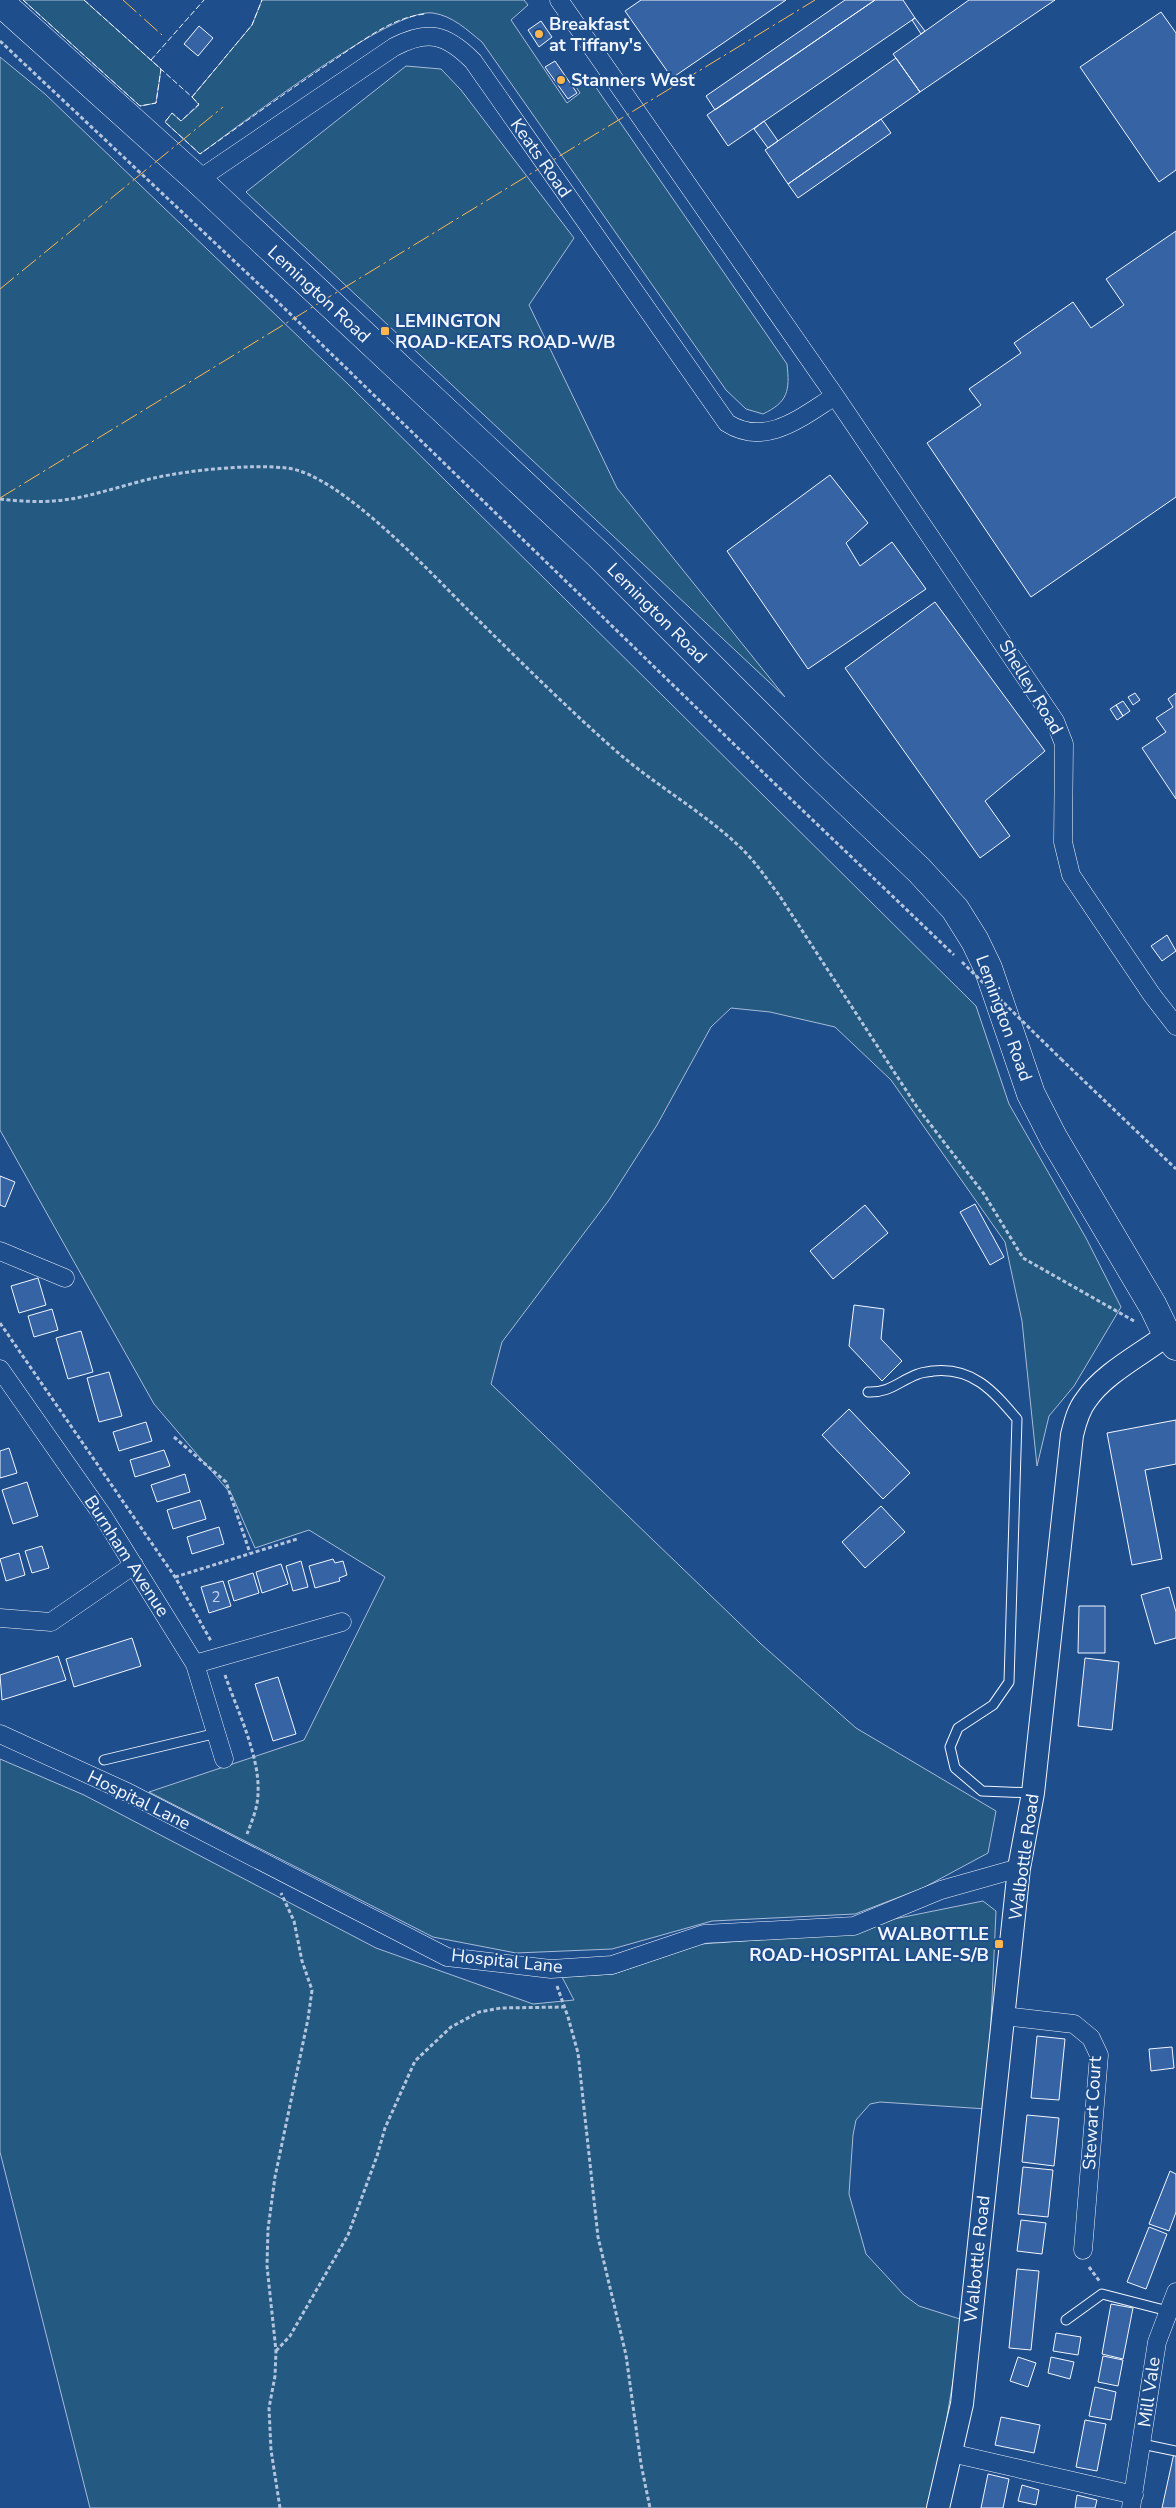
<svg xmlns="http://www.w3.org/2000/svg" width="1176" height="2508" font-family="'Nunito Sans',sans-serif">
<rect width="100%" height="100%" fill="#1f4e8c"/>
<path fill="#245a82" stroke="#a8bbd7" d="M 23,0 L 84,0 L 161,69 L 156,103 L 140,106 Z
M 262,0 L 524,0 L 528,5 L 511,20 L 567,103 L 580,93 L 573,82 L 577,78 L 586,76 L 595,86 L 787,364 C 790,391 788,402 763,414 L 746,409 L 726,390 L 482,42 C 467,30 453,16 433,13 C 392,7 240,125 200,154 L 165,122 L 172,113 L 181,121 L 199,105 L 192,97 L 252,25 Z
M 0,57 L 45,94 L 349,385 L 976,1006 L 1009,1104 L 1086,1238 L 1121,1307 L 1074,1386 L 1049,1416 L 1037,1466 L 1022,1321 L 1005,1242 L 891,1080 L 835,1027 L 770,1012 L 731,1008 L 711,1027 L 657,1125 L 609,1200 L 502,1342 L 491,1384 L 761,1644 L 856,1728 L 996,1811 L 988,1853 L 923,1888 L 855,1914 L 712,1921 L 612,1949 L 516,1953 L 433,1937 L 149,1792 L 304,1740 L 385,1577 L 309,1530 L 255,1548 L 232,1495 L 154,1404 L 0,1130 Z
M 406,66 L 441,69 L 461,90 L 574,238 L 529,305 L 617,488 L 785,697 L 246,192 Z
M 0,1759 L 84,1795 L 376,1948 L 533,2004 L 574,2000 L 562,1977 L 613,1974 L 701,1944 L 857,1933 L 894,1919 L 983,1901 L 996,1911 L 987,2109 L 880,2102 L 870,2104 L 856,2120 L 853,2135 L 849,2194 L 866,2254 L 904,2295 L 919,2306 L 963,2320 L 932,2508 L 90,2508 L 0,2152 Z"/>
<path fill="#3563a3" stroke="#f2f6ff" d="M 641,0 L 786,0 L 672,78 L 625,11 Z
M 845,0 L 875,0 L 715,110 L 706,96 Z
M 875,0 L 903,0 L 915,18 L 728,146 L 707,115 Z
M 969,0 L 1055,0 L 920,92 L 893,54 Z
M 1161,12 L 1176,33 L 1176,170 L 1159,182 L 1080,67 Z
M 915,18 L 925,31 L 921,34 L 912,20 Z
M 541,21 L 552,37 L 539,47 L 528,30 Z
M 199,26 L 213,38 L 198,56 L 184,44 Z
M 896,58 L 920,92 L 788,184 L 765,150 Z
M 555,61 L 577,93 L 568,99 L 545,67 Z
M 881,119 L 891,133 L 798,198 L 788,184 Z
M 764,121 L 778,141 L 768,148 L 754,129 Z
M 1176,231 L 1176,497 L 1031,597 L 927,443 L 981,405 L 969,389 L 1021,353 L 1014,343 L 1073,302 L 1091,328 L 1124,305 L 1106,279 Z
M 830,475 L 868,523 L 846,543 L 860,566 L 892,542 L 926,589 L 808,669 L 727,551 Z
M 935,602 L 1045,751 L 985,801 L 1010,836 L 980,858 L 845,668 Z
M 1135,693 L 1140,700 L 1133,705 L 1128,697 Z
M 1176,693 L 1176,799 L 1142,748 L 1166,732 L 1156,718 L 1173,707 L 1168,699 Z
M 1123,701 L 1130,711 L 1123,716 L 1116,705 Z
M 1116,705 L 1123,716 L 1117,720 L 1110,709 Z
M 1167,935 L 1176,951 L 1162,961 L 1151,946 Z
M 0,1176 L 15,1182 L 5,1207 L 0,1205 Z
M 975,1204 L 1004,1257 L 990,1265 L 960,1212 Z
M 865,1205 L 888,1233 L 833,1279 L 810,1251 Z
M 38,1278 L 46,1305 L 19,1313 L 11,1286 Z
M 854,1305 L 884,1309 L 881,1339 L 902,1361 L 882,1381 L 849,1346 Z
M 52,1309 L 58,1330 L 34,1337 L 28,1316 Z
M 81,1331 L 93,1372 L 68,1379 L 56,1338 Z
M 109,1372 L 122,1416 L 99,1422 L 87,1378 Z
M 849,1409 L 910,1473 L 883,1499 L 822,1435 Z
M 1176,1420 L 1176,1464 L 1145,1470 L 1162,1559 L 1132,1565 L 1107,1433 Z
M 146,1422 L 152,1441 L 119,1451 L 113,1432 Z
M 9,1448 L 17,1473 L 0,1478 L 0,1451 Z
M 164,1450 L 170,1466 L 135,1477 L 130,1460 Z
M 185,1474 L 190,1492 L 157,1502 L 151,1485 Z
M 27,1482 L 38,1516 L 13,1524 L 2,1490 Z
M 200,1500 L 206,1519 L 173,1529 L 167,1510 Z
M 881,1506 L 905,1532 L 865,1568 L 842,1542 Z
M 219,1527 L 224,1544 L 192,1554 L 187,1537 Z
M 42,1546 L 49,1568 L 32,1573 L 25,1551 Z
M 19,1553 L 25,1575 L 6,1581 L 0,1559 Z
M 333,1559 L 335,1563 L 343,1561 L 347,1575 L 339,1578 L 340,1581 L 315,1588 L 309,1566 Z
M 301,1561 L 308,1587 L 293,1591 L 286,1566 Z
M 281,1564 L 288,1584 L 262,1593 L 256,1572 Z
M 253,1573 L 259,1593 L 234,1601 L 228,1581 Z
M 223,1581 L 231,1606 L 209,1613 L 201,1587 Z
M 1169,1587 L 1176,1612 L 1176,1638 L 1155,1644 L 1141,1595 Z
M 1079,1606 L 1105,1606 L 1105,1653 L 1078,1653 Z
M 132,1638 L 141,1666 L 74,1687 L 66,1659 Z
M 58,1656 L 66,1680 L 2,1700 L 0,1675 Z
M 1085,1658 L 1119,1662 L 1112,1730 L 1078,1726 Z
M 278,1677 L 296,1734 L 273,1741 L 255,1684 Z
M 1037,2036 L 1065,2039 L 1059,2100 L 1031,2098 Z
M 1172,2047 L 1174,2068 L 1151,2071 L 1149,2049 Z
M 1027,2115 L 1059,2118 L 1054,2166 L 1022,2162 Z
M 1023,2167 L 1053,2170 L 1048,2217 L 1018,2214 Z
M 1170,2171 L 1176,2174 L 1176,2212 L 1169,2231 L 1149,2224 Z
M 1021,2220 L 1046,2223 L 1042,2254 L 1017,2251 Z
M 1149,2227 L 1167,2234 L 1146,2289 L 1127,2282 Z
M 1017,2269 L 1039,2271 L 1031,2350 L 1009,2348 Z
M 1111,2304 L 1133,2308 L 1123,2359 L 1102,2354 Z
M 1056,2333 L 1081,2337 L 1078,2355 L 1053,2351 Z
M 1103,2356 L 1123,2360 L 1118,2386 L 1098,2382 Z
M 1018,2357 L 1036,2363 L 1028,2387 L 1010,2381 Z
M 1051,2357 L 1074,2362 L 1070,2379 L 1048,2373 Z
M 1095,2387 L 1116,2392 L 1111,2420 L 1089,2416 Z
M 1001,2417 L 1040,2425 L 1034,2453 L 995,2445 Z
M 1085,2420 L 1106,2424 L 1097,2471 L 1076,2467 Z
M 1174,2453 L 1176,2454 L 1176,2508 L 1162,2508 Z
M 988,2474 L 1009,2479 L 1003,2508 L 981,2508 Z
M 1022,2485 L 1039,2490 L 1036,2505 L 1018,2501 Z
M 1077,2495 L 1097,2500 L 1095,2508 L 1075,2508 Z"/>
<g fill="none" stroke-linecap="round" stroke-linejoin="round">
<defs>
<path id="service" d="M 868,1392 C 890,1393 899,1381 918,1374 C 923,1372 928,1372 933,1371 C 973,1367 993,1391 1017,1419 L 1009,1682 L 993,1705 L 958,1728 L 950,1747 L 955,1768 L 982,1791 L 1033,1793
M 104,1760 L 217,1733
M 1066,2320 L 1102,2294 L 1168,2311
M 1142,2444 L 1176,2451"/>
<path id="minor" d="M 559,0 L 835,396 L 1055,721 L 1064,744 L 1063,842 L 1071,875 L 1152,995 L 1176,1026
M 198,180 L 394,47 C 428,29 446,34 473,61 L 727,423 C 766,448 803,416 835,396
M 0,1251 L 65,1278
M 0,1369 L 103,1516 L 195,1664 L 224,1759
M 0,1618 L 51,1622 L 134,1565
M 195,1664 L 342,1622
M 0,1734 L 127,1792 L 447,1957 L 551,1969 L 612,1965 L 704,1934 L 854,1926 L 941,1890 L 1019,1868
M 1004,2016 L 1074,2024 L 1091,2038 L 1099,2055 L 1083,2250
M 951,2453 L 1134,2495
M 1131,2508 L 1157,2342 L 1176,2292"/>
<path id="tertiary" d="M 938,2508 L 962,2404 L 1019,1868 L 1033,1793 L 1072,1435 C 1075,1423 1078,1410 1086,1400 C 1103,1374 1142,1354 1167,1335"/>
<path id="primary" d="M 0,2 L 198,180 L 599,555 L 812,768 L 919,870 L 955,909 L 975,941 L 988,968 L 1031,1094 L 1054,1139 L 1153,1306 L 1167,1335 L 1176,1346"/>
</defs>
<use href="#service" stroke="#f2f6ff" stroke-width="11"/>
<use href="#minor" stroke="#f2f6ff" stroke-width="19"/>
<use href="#tertiary" stroke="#f2f6ff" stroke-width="24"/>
<use href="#primary" stroke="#f2f6ff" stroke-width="29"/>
<path stroke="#b3c4dc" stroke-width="3" stroke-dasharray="4 2.5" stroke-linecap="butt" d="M 0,41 L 281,305 L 773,782 L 954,955
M 0,499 C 25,502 51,503 76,498 C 102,493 128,484 154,478 C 190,470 250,464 287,468 C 339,474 430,572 468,610 C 516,657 565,706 616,751 C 655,785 702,811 740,847 C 755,861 766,878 779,895 L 917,1107 L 984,1194 L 1023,1258 L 1134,1321
M 1061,1059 L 1176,1169
M 0,1323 L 175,1577 L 211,1641
M 174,1437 L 226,1482 L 250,1553
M 175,1577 L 297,1539
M 225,1675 C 237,1710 260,1756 258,1793 C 258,1807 252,1821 247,1834
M 557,1986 L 568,2017 L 578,2053 L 598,2237 L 626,2355 L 641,2464 L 650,2508
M 1089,2267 L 1100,2282
M 276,2351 L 290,2336 L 348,2235 L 377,2156 L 385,2128 L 415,2061 L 451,2027 L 479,2012 L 501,2008 L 565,2007
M 280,2508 L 271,2450 L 269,2408 L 275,2376 L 276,2351 L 267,2266 L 268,2229 L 275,2177 L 308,2019 L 312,1990 L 302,1961 L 294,1921 L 281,1893"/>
<use href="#service" stroke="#1f4e8c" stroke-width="9"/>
<use href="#minor" stroke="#1f4e8c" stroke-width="18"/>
<use href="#tertiary" stroke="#1f4e8c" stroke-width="22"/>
<use href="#primary" stroke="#1f4e8c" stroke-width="28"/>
<path stroke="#b3c4dc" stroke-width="3" stroke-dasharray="4 2.5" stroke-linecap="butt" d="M 962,962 L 1061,1059"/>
<path stroke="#f2f6ff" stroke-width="1" stroke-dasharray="6 2.5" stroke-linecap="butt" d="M 23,0 L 140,106 L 156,103 L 161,69
M 84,0 L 192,97 L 252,25 L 262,0
M 151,60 L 204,0
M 192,97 L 199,104 L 181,121 L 172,113 L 165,122 L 200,154 C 245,122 289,90 334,60 C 361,42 392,17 425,14"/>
<path stroke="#ffb74d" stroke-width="1" stroke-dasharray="18 4 2.5 4" stroke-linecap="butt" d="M 123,0 L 162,35
M 0,289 L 223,107
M 0,498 L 815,0"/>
</g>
<g fill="#ffb74d" stroke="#1f4e8c" stroke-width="2">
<circle cx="539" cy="34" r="5"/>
<circle cx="561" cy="80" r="5"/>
<rect x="380" y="326" width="10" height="10" rx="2.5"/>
<rect x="994" y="1939" width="10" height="10" rx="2.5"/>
</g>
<g text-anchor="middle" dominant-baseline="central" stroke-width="4" stroke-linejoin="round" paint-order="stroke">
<g font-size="15" fill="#c3d1e8">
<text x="216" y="1597">2</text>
</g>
<g font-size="18" font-weight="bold" fill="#f2f6ff" stroke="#1f4e8c" text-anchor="start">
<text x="549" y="24">Breakfast<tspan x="549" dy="21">at Tiffany's</tspan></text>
<text x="571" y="80">Stanners West</text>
<text x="395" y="321">LEMINGTON<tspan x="395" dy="21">ROAD-KEATS ROAD-W/B</tspan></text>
<text x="989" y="1934" text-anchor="end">WALBOTTLE<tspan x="989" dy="21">ROAD-HOSPITAL LANE-S/B</tspan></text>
</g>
<g font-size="18" fill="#f2f6ff" stroke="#1f4e8c">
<text transform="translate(541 158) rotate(55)">Keats Road</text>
<text transform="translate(319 294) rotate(43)">Lemington Road</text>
<text transform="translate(657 613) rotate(45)">Lemington Road</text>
<text transform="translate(1031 687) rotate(59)">Shelley Road</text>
<text transform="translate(1004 1018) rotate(70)">Lemington Road</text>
<text transform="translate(127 1556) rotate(57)">Burnham Avenue</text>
<text transform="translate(139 1800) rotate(26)">Hospital Lane</text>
<text transform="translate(1024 1857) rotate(-82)">Walbottle Road</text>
<text transform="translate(507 1961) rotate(6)">Hospital Lane</text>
<text transform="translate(1092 2113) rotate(-87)">Stewart Court</text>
<text transform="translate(977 2259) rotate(-84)">Walbottle Road</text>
<text transform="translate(1149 2392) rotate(-82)">Mill Vale</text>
</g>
</g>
</svg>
